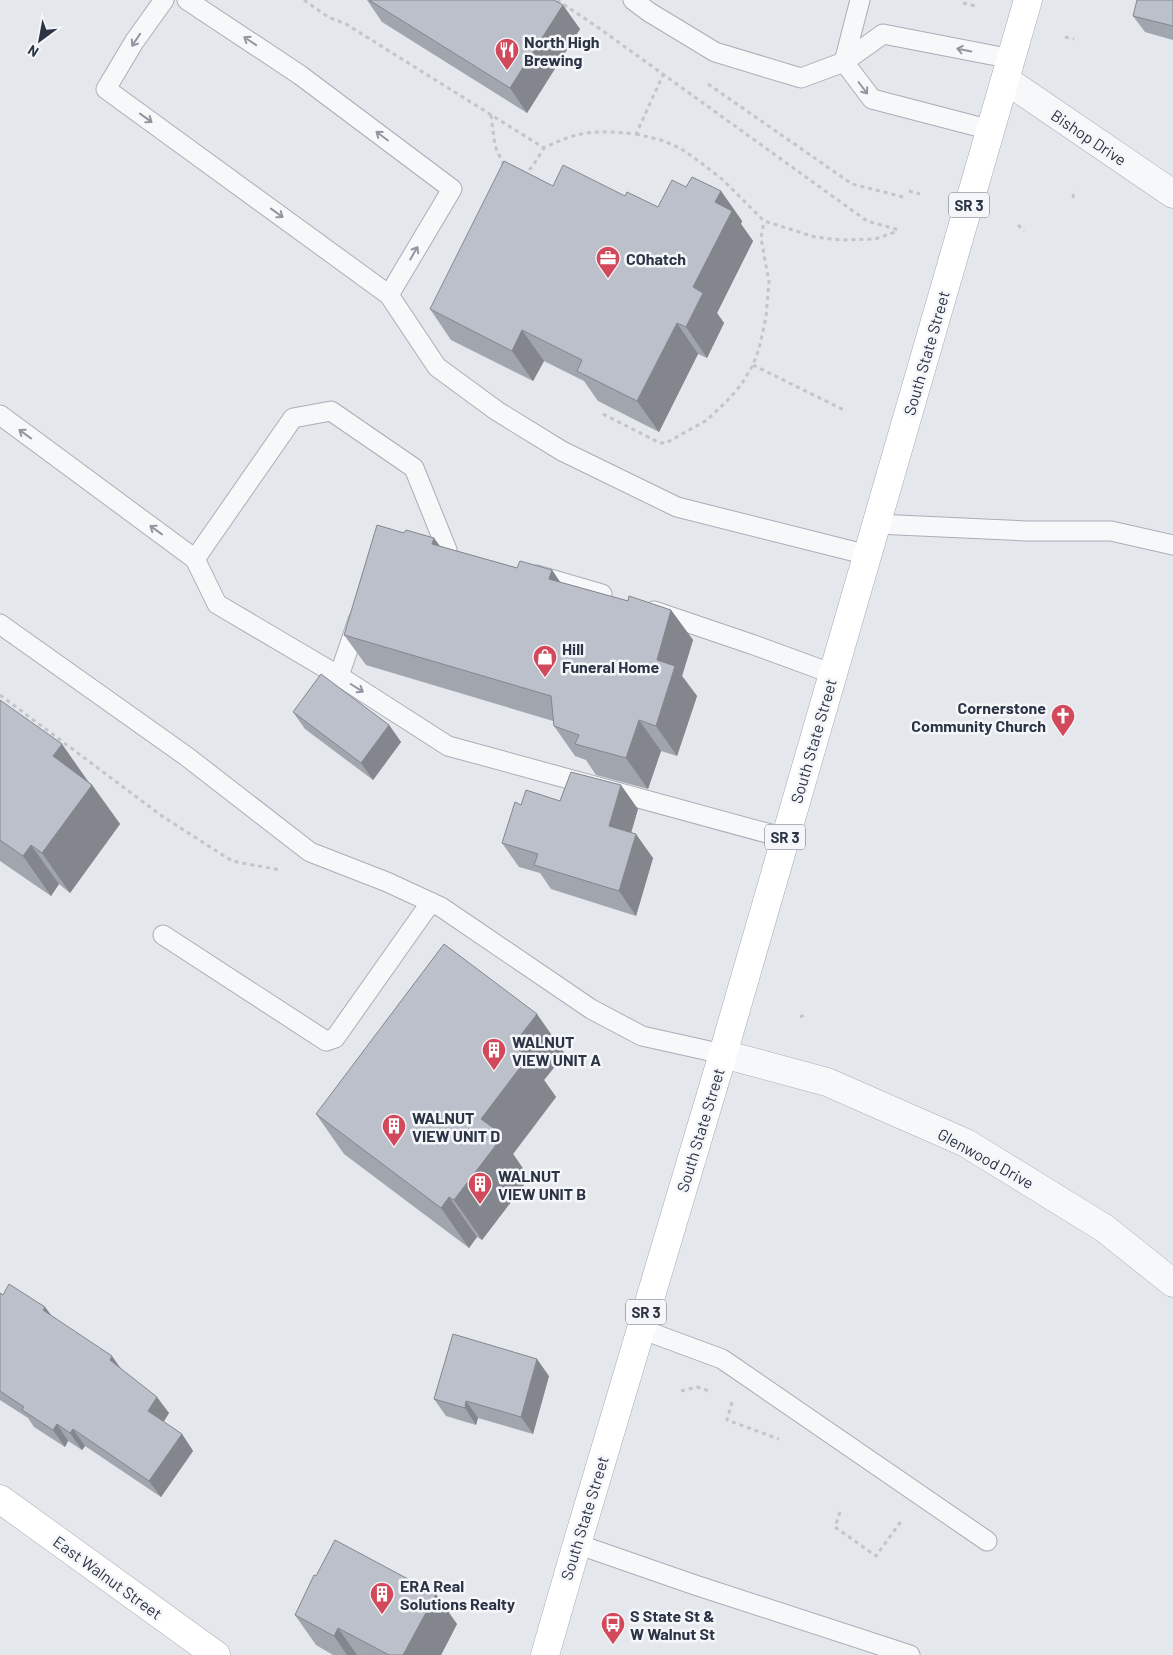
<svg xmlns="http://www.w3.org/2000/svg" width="1173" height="1655" font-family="Barlow,sans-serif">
<rect width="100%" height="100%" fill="#e4e7ec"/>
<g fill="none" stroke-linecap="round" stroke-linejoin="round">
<defs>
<path id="service" d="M 164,0 L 134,42 L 106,89 L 389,295 L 437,367 L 497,411 L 562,451 L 677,507 L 868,555
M 187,0 L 300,75 L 452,189 L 389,295
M 633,0 L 649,12 L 715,52 L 801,78 L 844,62 L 860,0
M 991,130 L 872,99 L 844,62 L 883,34 L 1012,59
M 0,415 L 195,559
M 876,524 L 1027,531 L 1111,531 L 1173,545
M 537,575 L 602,594
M 654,611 L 754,645 L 833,674
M 358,620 L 339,676 L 448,746 L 785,838
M 0,624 L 186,756 L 310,852 L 387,882 L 441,907 L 591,1009 L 642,1036 L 723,1054
M 339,676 L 217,604 L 195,559 L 293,418 L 331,411 L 414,468 L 447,550
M 163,935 L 326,1041 L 335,1038 L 431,902
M 641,1329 L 722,1359 L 987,1541
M 577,1544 L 695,1585 L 910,1655"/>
<path id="minor" d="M 1006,80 L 1173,194
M 723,1054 L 827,1082 L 966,1143 L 1104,1228 L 1173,1283"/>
<path id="secondary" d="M 0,1499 L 216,1655"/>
<path id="primary" d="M 545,1655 L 577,1544 L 723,1054 L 1028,0"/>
</defs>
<use href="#service" stroke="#a9aeb7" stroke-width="21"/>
<use href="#minor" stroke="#a9aeb7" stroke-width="29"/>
<use href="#secondary" stroke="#a9aeb7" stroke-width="29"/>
<use href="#primary" stroke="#a3abb8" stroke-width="29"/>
<path stroke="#c2c5cb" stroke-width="3" stroke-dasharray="4 4" stroke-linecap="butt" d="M 304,0 L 328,17 L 346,24 L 544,148 C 580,130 596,130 636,134 L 663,75
M 557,0 L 596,26 L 867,221 L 899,230
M 963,3 L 976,6
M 1065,37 L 1074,39
M 708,84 L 852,184 L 907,198
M 491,115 L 495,146 L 505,168
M 636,134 L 661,140 L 680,148 L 700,162 L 723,180 L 764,221 L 815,237 L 841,240 L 875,239 L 898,231
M 523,175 L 532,167 L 544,148
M 909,191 L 920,194
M 1073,198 L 1074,190
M 1018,225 L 1024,231
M 753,365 L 846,411
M 603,414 L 660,443 L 666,443 L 707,420 L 727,401 L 741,385 L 753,365 L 759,349 L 766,317 L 769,282 L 761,238 L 764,221
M 0,695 L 162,816 L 232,861 L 280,870
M 800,1017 L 806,1014
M 681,1391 L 697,1387 L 712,1392
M 732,1402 L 727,1420 L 779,1439
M 840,1512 L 835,1527 L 876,1556 L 902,1520"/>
<use href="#service" stroke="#f7f8fa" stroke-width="19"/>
<use href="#minor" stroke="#f7f8fa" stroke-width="28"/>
<use href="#secondary" stroke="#fff" stroke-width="28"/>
<use href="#primary" stroke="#fff" stroke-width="28"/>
</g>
<path fill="#a1a5ae" d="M 367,0 L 554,0 L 580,29 L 527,113 L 382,22 Z
M 1173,0 L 1173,40 L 1145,32 L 1133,16 Z
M 553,186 L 625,196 L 658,207 L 721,191 L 742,221 L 741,224 L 753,241 L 717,313 L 724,323 L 707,358 L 698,354 L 659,432 L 598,401 L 584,381 L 544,361 L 533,381 L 451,340 L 430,309 Z
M 404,533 L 434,538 L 440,546 L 517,568 L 552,570 L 560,582 L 628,601 L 671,610 L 693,640 L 682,676 L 697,696 L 677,756 L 661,751 L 648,789 L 596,775 L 586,760 L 575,756 L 554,726 L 553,721 L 366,665 L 344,635 Z
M 0,700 L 92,785 L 120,824 L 70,893 L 59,884 L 51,896 L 0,861 Z
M 293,712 L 389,725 L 401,742 L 373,780 L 305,729 Z
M 560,801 L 638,809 L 631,833 L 653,858 L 636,916 L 551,889 L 540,873 L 519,867 L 502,843 L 521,805 Z
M 565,1054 L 544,1080 L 556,1097 L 513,1154 L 524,1170 L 519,1178 L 524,1185 L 482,1240 L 477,1237 L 469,1248 L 344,1154 L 316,1114 Z
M 0,1293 L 3,1295 L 45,1307 L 52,1316 L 120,1368 L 169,1413 L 163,1422 L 182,1434 L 193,1451 L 161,1497 L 85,1446 L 82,1450 L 68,1441 L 65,1447 L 34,1427 L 28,1418 L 0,1400 Z
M 549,1376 L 533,1434 L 478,1418 L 476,1425 L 446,1416 L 434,1399 Z
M 295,1615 L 457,1624 L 441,1655 L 333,1655 L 316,1645 Z"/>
<path fill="#83868d" d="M 563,5 L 580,29 L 527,113 L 510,88 Z
M 721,191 L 742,221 L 741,224 L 753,241 L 717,313 L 724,323 L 707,358 L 686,327 L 693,287 L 715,202 Z
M 677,323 L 698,354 L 659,432 L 637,401 Z
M 522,330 L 544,361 L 533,381 L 512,351 Z
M 434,538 L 455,569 L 432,544 Z
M 552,570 L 573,601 L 549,579 Z
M 671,610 L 693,640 L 682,676 L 697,696 L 677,756 L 656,726 L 657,660 Z
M 639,720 L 661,751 L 648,789 L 626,758 Z
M 389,725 L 401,742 L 373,780 L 361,763 Z
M 62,744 L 90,784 L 53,756 Z
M 92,785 L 120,824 L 70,893 L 42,853 Z
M 621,785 L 638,809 L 626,850 L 609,826 Z
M 636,834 L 653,858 L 636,916 L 619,891 Z
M 31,845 L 59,884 L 51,896 L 23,856 Z
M 537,1014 L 565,1054 L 544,1080 L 556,1097 L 513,1154 L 524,1170 L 519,1178 L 524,1185 L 482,1240 L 454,1200 L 489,1140 L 481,1119 L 513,1045 Z
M 449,1197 L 477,1237 L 469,1248 L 441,1208 Z
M 45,1307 L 57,1324 L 43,1310 Z
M 112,1356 L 124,1373 L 110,1360 Z
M 537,1359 L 549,1376 L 533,1434 L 521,1417 Z
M 157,1397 L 169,1413 L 160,1428 L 148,1411 Z
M 466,1401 L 478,1418 L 476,1425 L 465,1408 Z
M 57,1424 L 68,1441 L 65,1447 L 53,1430 Z
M 73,1429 L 85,1446 L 82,1450 L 70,1433 Z
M 182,1434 L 193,1451 L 161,1497 L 149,1481 Z
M 436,1594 L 457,1624 L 441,1655 L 403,1655 Z
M 338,1628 L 357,1655 L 347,1655 L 334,1636 Z"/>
<path fill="#bbc0ca" stroke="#83868d" d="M 369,0 L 554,0 L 563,5 L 510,88 Z
M 1137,0 L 1173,0 L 1173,26 L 1133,16 Z
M 504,161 L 553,186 L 563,165 L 625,196 L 627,192 L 658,207 L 672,180 L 686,187 L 692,177 L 721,191 L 715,202 L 732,211 L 693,287 L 703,293 L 686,327 L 677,323 L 637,401 L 577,371 L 582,360 L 522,330 L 512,351 L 430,309 Z
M 377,525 L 404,533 L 406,530 L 434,538 L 432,544 L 517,568 L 520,561 L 552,570 L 549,579 L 628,601 L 629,596 L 671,610 L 657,660 L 675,666 L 656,726 L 639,720 L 626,758 L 575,744 L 579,735 L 554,726 L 551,696 L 344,635 Z
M 321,674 L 389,725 L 361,763 L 293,712 Z
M 0,700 L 62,744 L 53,756 L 92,785 L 42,853 L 31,845 L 23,856 L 0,840 Z
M 571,772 L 621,785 L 609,826 L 636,834 L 619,891 L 534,865 L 538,854 L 502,843 L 515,802 L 521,805 L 526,790 L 560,801 Z
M 444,944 L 537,1014 L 513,1045 L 528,1057 L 481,1119 L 496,1130 L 489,1140 L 496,1145 L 454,1200 L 449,1197 L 441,1208 L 316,1114 Z
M 9,1284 L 45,1307 L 43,1310 L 112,1356 L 110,1360 L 157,1397 L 148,1411 L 182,1434 L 149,1481 L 73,1429 L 70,1433 L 57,1424 L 53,1430 L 22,1410 L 24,1407 L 0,1391 L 0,1293 L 3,1295 Z
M 453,1334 L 537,1359 L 521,1417 L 466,1401 L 465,1408 L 434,1399 Z
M 335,1540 L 436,1594 L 403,1655 L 389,1655 L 338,1628 L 334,1636 L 295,1615 L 314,1575 L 316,1576 Z"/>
<defs><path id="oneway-shaft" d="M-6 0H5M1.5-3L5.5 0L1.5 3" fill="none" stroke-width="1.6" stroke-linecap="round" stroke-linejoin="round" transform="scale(1.25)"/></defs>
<g stroke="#9196a0">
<use href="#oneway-shaft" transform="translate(136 40) rotate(124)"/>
<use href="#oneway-shaft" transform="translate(250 41) rotate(-146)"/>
<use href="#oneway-shaft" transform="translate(964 50) rotate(-169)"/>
<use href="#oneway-shaft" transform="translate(863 88) rotate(53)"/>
<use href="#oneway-shaft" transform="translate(146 118) rotate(36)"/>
<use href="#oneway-shaft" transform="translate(382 136) rotate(-143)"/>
<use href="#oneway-shaft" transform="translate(277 213) rotate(36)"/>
<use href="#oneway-shaft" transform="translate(414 253) rotate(-60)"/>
<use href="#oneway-shaft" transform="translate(25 434) rotate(-144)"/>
<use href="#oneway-shaft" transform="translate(156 530) rotate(-144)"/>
<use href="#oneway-shaft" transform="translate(357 688) rotate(32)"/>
</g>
<defs>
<symbol id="restaurant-pin" viewBox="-11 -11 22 30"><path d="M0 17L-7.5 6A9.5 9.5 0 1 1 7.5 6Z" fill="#d1495b" stroke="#f4f6f9"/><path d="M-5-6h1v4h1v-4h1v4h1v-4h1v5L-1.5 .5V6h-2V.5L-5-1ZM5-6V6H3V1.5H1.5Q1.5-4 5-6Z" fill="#fff"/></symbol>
<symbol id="office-pin" viewBox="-11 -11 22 30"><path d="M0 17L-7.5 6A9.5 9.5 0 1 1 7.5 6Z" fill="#d1495b" stroke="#f4f6f9"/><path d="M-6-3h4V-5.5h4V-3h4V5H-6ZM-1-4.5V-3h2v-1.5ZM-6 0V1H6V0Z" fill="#fff"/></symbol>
<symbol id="shop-pin" viewBox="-11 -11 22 30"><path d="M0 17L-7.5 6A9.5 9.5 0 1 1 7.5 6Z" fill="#d1495b" stroke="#f4f6f9"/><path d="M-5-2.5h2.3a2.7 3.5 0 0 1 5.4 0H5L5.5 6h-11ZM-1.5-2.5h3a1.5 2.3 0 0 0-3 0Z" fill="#fff"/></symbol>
<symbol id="church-pin" viewBox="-11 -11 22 30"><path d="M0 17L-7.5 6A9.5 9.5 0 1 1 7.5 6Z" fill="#d1495b" stroke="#f4f6f9"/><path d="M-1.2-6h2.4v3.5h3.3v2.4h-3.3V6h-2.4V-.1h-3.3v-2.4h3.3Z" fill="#fff"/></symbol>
<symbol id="building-pin" viewBox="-11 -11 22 30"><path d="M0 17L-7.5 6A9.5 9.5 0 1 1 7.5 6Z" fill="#d1495b" stroke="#f4f6f9"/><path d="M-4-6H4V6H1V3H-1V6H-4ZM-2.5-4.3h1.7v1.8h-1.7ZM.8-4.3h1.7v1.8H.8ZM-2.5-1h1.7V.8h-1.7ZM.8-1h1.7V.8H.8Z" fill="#fff"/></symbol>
<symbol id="bus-pin" viewBox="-11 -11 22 30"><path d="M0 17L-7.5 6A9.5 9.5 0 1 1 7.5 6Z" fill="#d1495b" stroke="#f4f6f9"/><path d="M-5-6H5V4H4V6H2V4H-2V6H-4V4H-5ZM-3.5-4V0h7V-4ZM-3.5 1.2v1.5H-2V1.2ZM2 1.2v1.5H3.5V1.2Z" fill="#fff"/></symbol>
</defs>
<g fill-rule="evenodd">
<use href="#restaurant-pin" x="493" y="36" width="28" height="38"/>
<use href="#office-pin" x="594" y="244" width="28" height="38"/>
<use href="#shop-pin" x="531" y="643" width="28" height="38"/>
<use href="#church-pin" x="1049" y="702" width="28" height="38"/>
<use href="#building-pin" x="480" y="1036" width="28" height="38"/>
<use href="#building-pin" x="380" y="1112" width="28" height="38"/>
<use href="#building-pin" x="466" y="1170" width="28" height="38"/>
<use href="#building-pin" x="368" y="1580" width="28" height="38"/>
<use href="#bus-pin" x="599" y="1610" width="28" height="38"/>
</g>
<g text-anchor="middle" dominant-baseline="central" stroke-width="5" stroke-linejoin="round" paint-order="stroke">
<g fill="#f4f6f9" stroke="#676e7b" stroke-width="1">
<rect x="949" y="192.5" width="40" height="25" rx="4"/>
<rect x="765" y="824.5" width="40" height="25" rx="4"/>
<rect x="626" y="1299.5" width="40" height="25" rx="4"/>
</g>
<g font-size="15" font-weight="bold" fill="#2b3445">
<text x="969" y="205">SR 3</text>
<text x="785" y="837">SR 3</text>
<text x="646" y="1312">SR 3</text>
</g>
<g font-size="16" font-weight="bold" fill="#2b3445" stroke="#f4f6f9" text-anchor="start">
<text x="524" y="41">North High<tspan x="524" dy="18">Brewing</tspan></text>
<text x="626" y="258">COhatch</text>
<text x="562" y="648">Hill<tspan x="562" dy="18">Funeral Home</tspan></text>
<text x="1046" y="707" text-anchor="end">Cornerstone<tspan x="1046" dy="18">Community Church</tspan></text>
<text x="512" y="1041">WALNUT<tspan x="512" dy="18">VIEW UNIT A</tspan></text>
<text x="412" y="1117">WALNUT<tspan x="412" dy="18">VIEW UNIT D</tspan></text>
<text x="498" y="1175">WALNUT<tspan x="498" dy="18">VIEW UNIT B</tspan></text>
<text x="400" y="1585">ERA Real<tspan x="400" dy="18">Solutions Realty</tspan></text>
<text x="630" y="1615">S State St &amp;<tspan x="630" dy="18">W Walnut St</tspan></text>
</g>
<g font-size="16" fill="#2b3445" stroke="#f4f6f9">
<text transform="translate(1089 137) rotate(34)">Bishop Drive</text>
<text transform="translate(926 353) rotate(-74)">South State Street</text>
<text transform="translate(813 741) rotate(-74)">South State Street</text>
<text transform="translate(700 1130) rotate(-73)">South State Street</text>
<text transform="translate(986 1158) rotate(29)">Glenwood Drive</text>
<text transform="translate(584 1518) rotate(-73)">South State Street</text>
<text transform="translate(108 1577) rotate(36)">East Walnut Street</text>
</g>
</g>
<g transform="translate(40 40) rotate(212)" stroke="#f4f6f9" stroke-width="4" paint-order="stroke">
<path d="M0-4L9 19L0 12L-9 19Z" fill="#2b3445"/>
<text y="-8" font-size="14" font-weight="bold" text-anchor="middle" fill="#2b3445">N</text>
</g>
</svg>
